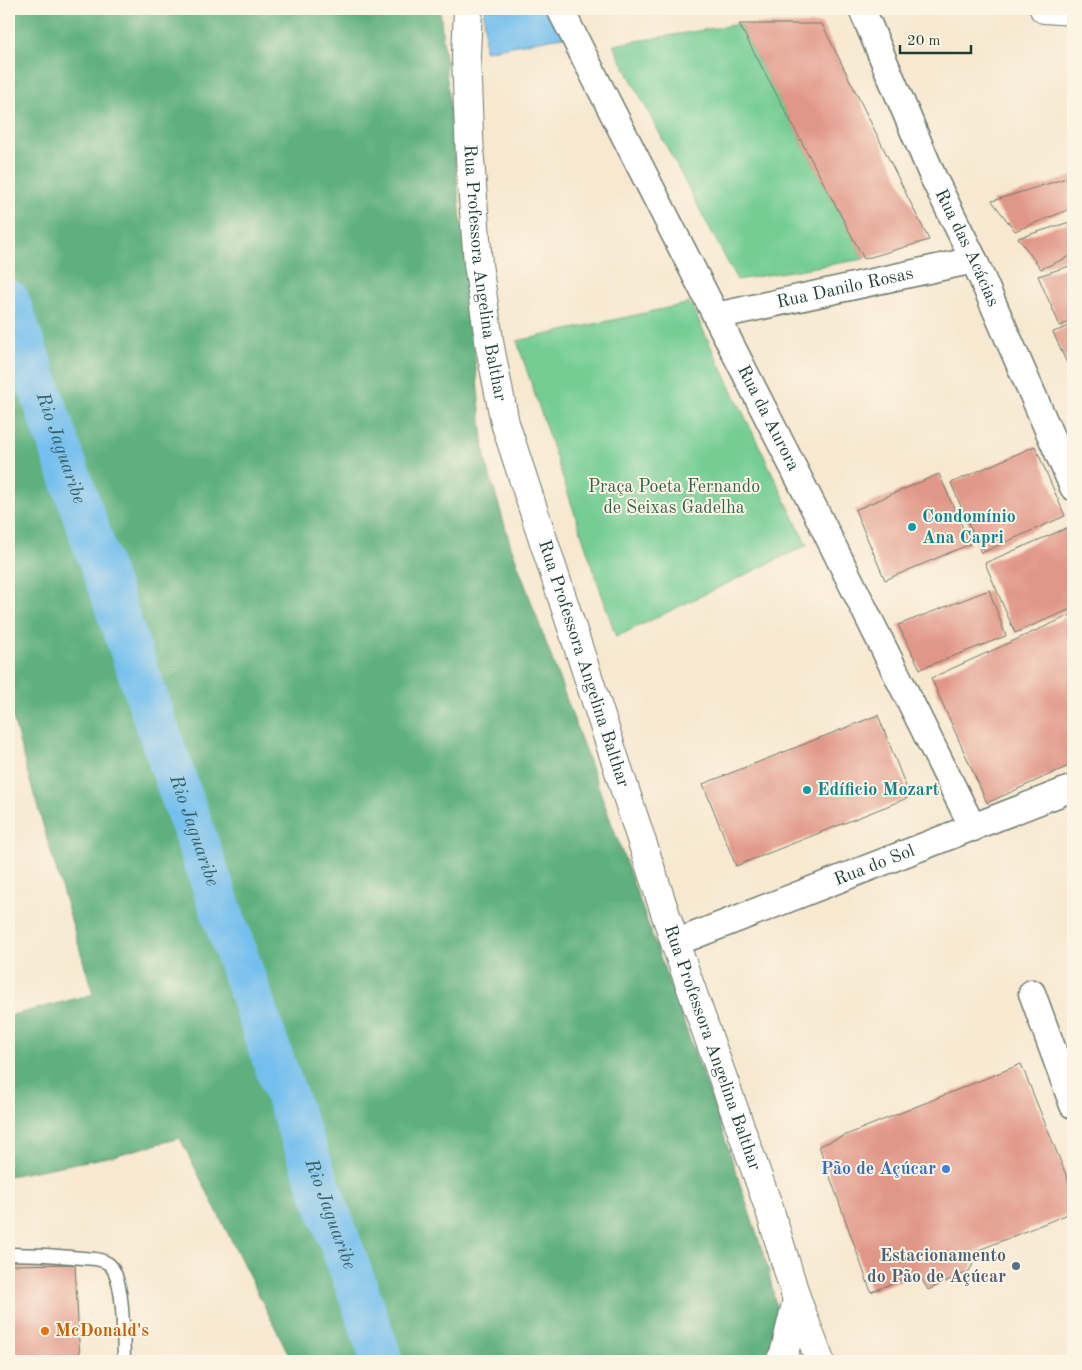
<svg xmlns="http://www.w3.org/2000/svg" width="1082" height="1370" font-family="'Old Standard TT',serif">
<rect width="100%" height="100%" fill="#fcf5e5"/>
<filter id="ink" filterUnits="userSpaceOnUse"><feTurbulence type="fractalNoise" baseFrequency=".02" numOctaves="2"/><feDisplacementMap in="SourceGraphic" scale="10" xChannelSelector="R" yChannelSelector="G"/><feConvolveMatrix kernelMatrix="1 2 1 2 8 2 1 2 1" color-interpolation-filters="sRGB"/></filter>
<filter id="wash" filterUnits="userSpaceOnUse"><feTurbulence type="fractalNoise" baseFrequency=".0096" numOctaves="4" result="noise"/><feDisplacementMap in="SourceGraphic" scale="20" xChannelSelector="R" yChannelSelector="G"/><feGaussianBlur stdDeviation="1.12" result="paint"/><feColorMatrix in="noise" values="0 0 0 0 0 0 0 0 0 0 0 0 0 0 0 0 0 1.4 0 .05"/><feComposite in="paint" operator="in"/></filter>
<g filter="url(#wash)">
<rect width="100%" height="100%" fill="#f7e8d0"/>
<path fill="#74cd94" stroke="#4a8564" d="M 739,24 L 864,259 L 737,280 L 613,45 Z
M 690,303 L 807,545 L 616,637 L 517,341 Z"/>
<path fill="#5fb07e" stroke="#3f7659" d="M 9,9 L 440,9 L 485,459 L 511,546 L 713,1103 L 768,1268 L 781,1331 L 768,1357 L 761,1361 L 292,1361 L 180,1138 L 113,1156 L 9,1176 L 9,1016 L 93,994 L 27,771 L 9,703 Z"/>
<path fill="#75bfee" stroke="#4a7e91" d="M 484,9 L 554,9 L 567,36 L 485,51 Z"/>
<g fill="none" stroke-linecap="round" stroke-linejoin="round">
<path stroke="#75bfee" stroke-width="42" id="s1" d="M 9,301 L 280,1079 L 357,1288 L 382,1361"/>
</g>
<g id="blocks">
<path fill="#e19787" d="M 739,24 L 822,24 L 929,240 L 864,259 Z
M 1073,176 L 1073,208 L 1015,231 L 992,201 Z
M 1073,221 L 1073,255 L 1041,269 L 1018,238 Z
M 1073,265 L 1073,320 L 1060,326 L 1038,276 Z
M 1073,325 L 1073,377 L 1053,332 Z
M 1035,446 L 1065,516 L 981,553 L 951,483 Z
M 939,474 L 970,544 L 885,580 L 855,510 Z
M 1069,527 L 1073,536 L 1073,608 L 1015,633 L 985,563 Z
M 989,590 L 1006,636 L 920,669 L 898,625 Z
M 1073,614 L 1073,764 L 987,803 L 931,678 Z
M 878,715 L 910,797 L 736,866 L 703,784 Z
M 1021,1064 L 1073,1192 L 1073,1212 L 969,1254 L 973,1264 L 968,1273 L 960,1275 L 928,1290 L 918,1273 L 871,1292 L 819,1146 Z
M 75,1264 L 80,1361 L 12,1361 L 9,1265 Z"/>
</g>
</g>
<g filter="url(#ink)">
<use href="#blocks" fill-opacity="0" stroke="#6b796b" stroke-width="1"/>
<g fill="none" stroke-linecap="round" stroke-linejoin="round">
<defs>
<path id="service" d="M 9,1254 L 46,1255 L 95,1259 C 100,1260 106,1261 110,1265 C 125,1281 123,1339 124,1361"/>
<g id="minor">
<path id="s2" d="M 560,9 L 820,520 L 973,828"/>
<path id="s3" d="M 862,9 L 933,177 L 974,260 L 1073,487"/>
<path id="s4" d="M 716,316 L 974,260"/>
<path id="s5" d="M 675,943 L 1073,788"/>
<path d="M 1032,993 L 1073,1105"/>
</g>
<g id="tertiary">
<path id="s6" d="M 468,9 L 466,56 L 470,159 L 478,264 L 490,347 L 505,423 L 675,943 L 769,1208 L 797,1300 L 820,1361"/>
<path d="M 1044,9 L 1073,11"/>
<path d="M 780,1361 L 784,1354 L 797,1300"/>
</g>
</defs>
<use href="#service" stroke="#6b796b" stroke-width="15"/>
<use href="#minor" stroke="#6b796b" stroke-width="29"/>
<use href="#tertiary" stroke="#6b796b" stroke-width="30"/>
<use href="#service" stroke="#fff" stroke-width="12"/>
<use href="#minor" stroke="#fff" stroke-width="26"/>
<use href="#tertiary" stroke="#fff" stroke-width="28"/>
</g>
</g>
<g fill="#0f9aa8" stroke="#fcf5e5" stroke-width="2">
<circle cx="912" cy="527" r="5"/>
<circle cx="807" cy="790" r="5"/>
</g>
<circle fill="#3f7fe0" stroke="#fcf5e5" stroke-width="2" cx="946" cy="1169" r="5"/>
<circle fill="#5c6f8a" stroke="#fcf5e5" stroke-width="2" cx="1016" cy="1266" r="5"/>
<circle fill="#e8710a" stroke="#fcf5e5" stroke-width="2" cx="45" cy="1331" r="5"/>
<g text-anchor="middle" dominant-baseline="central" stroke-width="4" stroke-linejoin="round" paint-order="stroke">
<g font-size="18" fill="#1f3d34" stroke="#fcf5e5">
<text stroke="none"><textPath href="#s3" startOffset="261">Rua das Acácias</textPath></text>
<text stroke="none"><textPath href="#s6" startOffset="265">Rua Professora Angelina Balthar</textPath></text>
<text stroke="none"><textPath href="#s4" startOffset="132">Rua Danilo Rosas</textPath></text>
<text stroke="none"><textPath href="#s2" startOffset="459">Rua da Aurora</textPath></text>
<text stroke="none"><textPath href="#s6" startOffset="670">Rua Professora Angelina Balthar</textPath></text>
<text stroke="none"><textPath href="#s5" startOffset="214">Rua do Sol</textPath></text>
<text stroke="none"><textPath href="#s6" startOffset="1075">Rua Professora Angelina Balthar</textPath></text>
</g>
<g font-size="18" fill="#34614c" stroke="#fcf5e5">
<text x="674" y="487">Praça Poeta Fernando<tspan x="674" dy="21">de Seixas Gadelha</tspan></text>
</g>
<g font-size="18" font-weight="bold" fill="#0d838f" stroke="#fcf5e5" text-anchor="start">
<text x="922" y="517">Condomínio<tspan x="922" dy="21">Ana Capri</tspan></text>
<text x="817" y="790">Edíficio Mozart</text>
</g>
<g font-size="18" font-weight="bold" fill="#366cbe" stroke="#fcf5e5" text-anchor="end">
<text x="936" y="1169">Pão de Açúcar</text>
</g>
<g font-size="18" font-weight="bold" fill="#4e5e75" stroke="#fcf5e5" text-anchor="end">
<text x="1006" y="1256">Estacionamento<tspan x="1006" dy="21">do Pão de Açúcar</tspan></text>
</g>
<g font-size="18" font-weight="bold" fill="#c56008" stroke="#fcf5e5" text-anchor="start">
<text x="55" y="1331">McDonald's</text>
</g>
<g font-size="19" font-style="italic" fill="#345e62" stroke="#fcf5e5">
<text stroke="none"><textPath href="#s1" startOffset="156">Rio Jaguaribe</textPath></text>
<text stroke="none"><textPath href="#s1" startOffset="561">Rio Jaguaribe</textPath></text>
<text stroke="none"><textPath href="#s1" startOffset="968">Rio Jaguaribe</textPath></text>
</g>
</g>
<rect width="1082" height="1370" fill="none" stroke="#fcf5e5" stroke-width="30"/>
<path d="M900 45v8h71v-8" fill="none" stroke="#1f3d34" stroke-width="2.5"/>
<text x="907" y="45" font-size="15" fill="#1f3d34" stroke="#fcf5e5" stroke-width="4" paint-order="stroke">20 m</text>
</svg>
